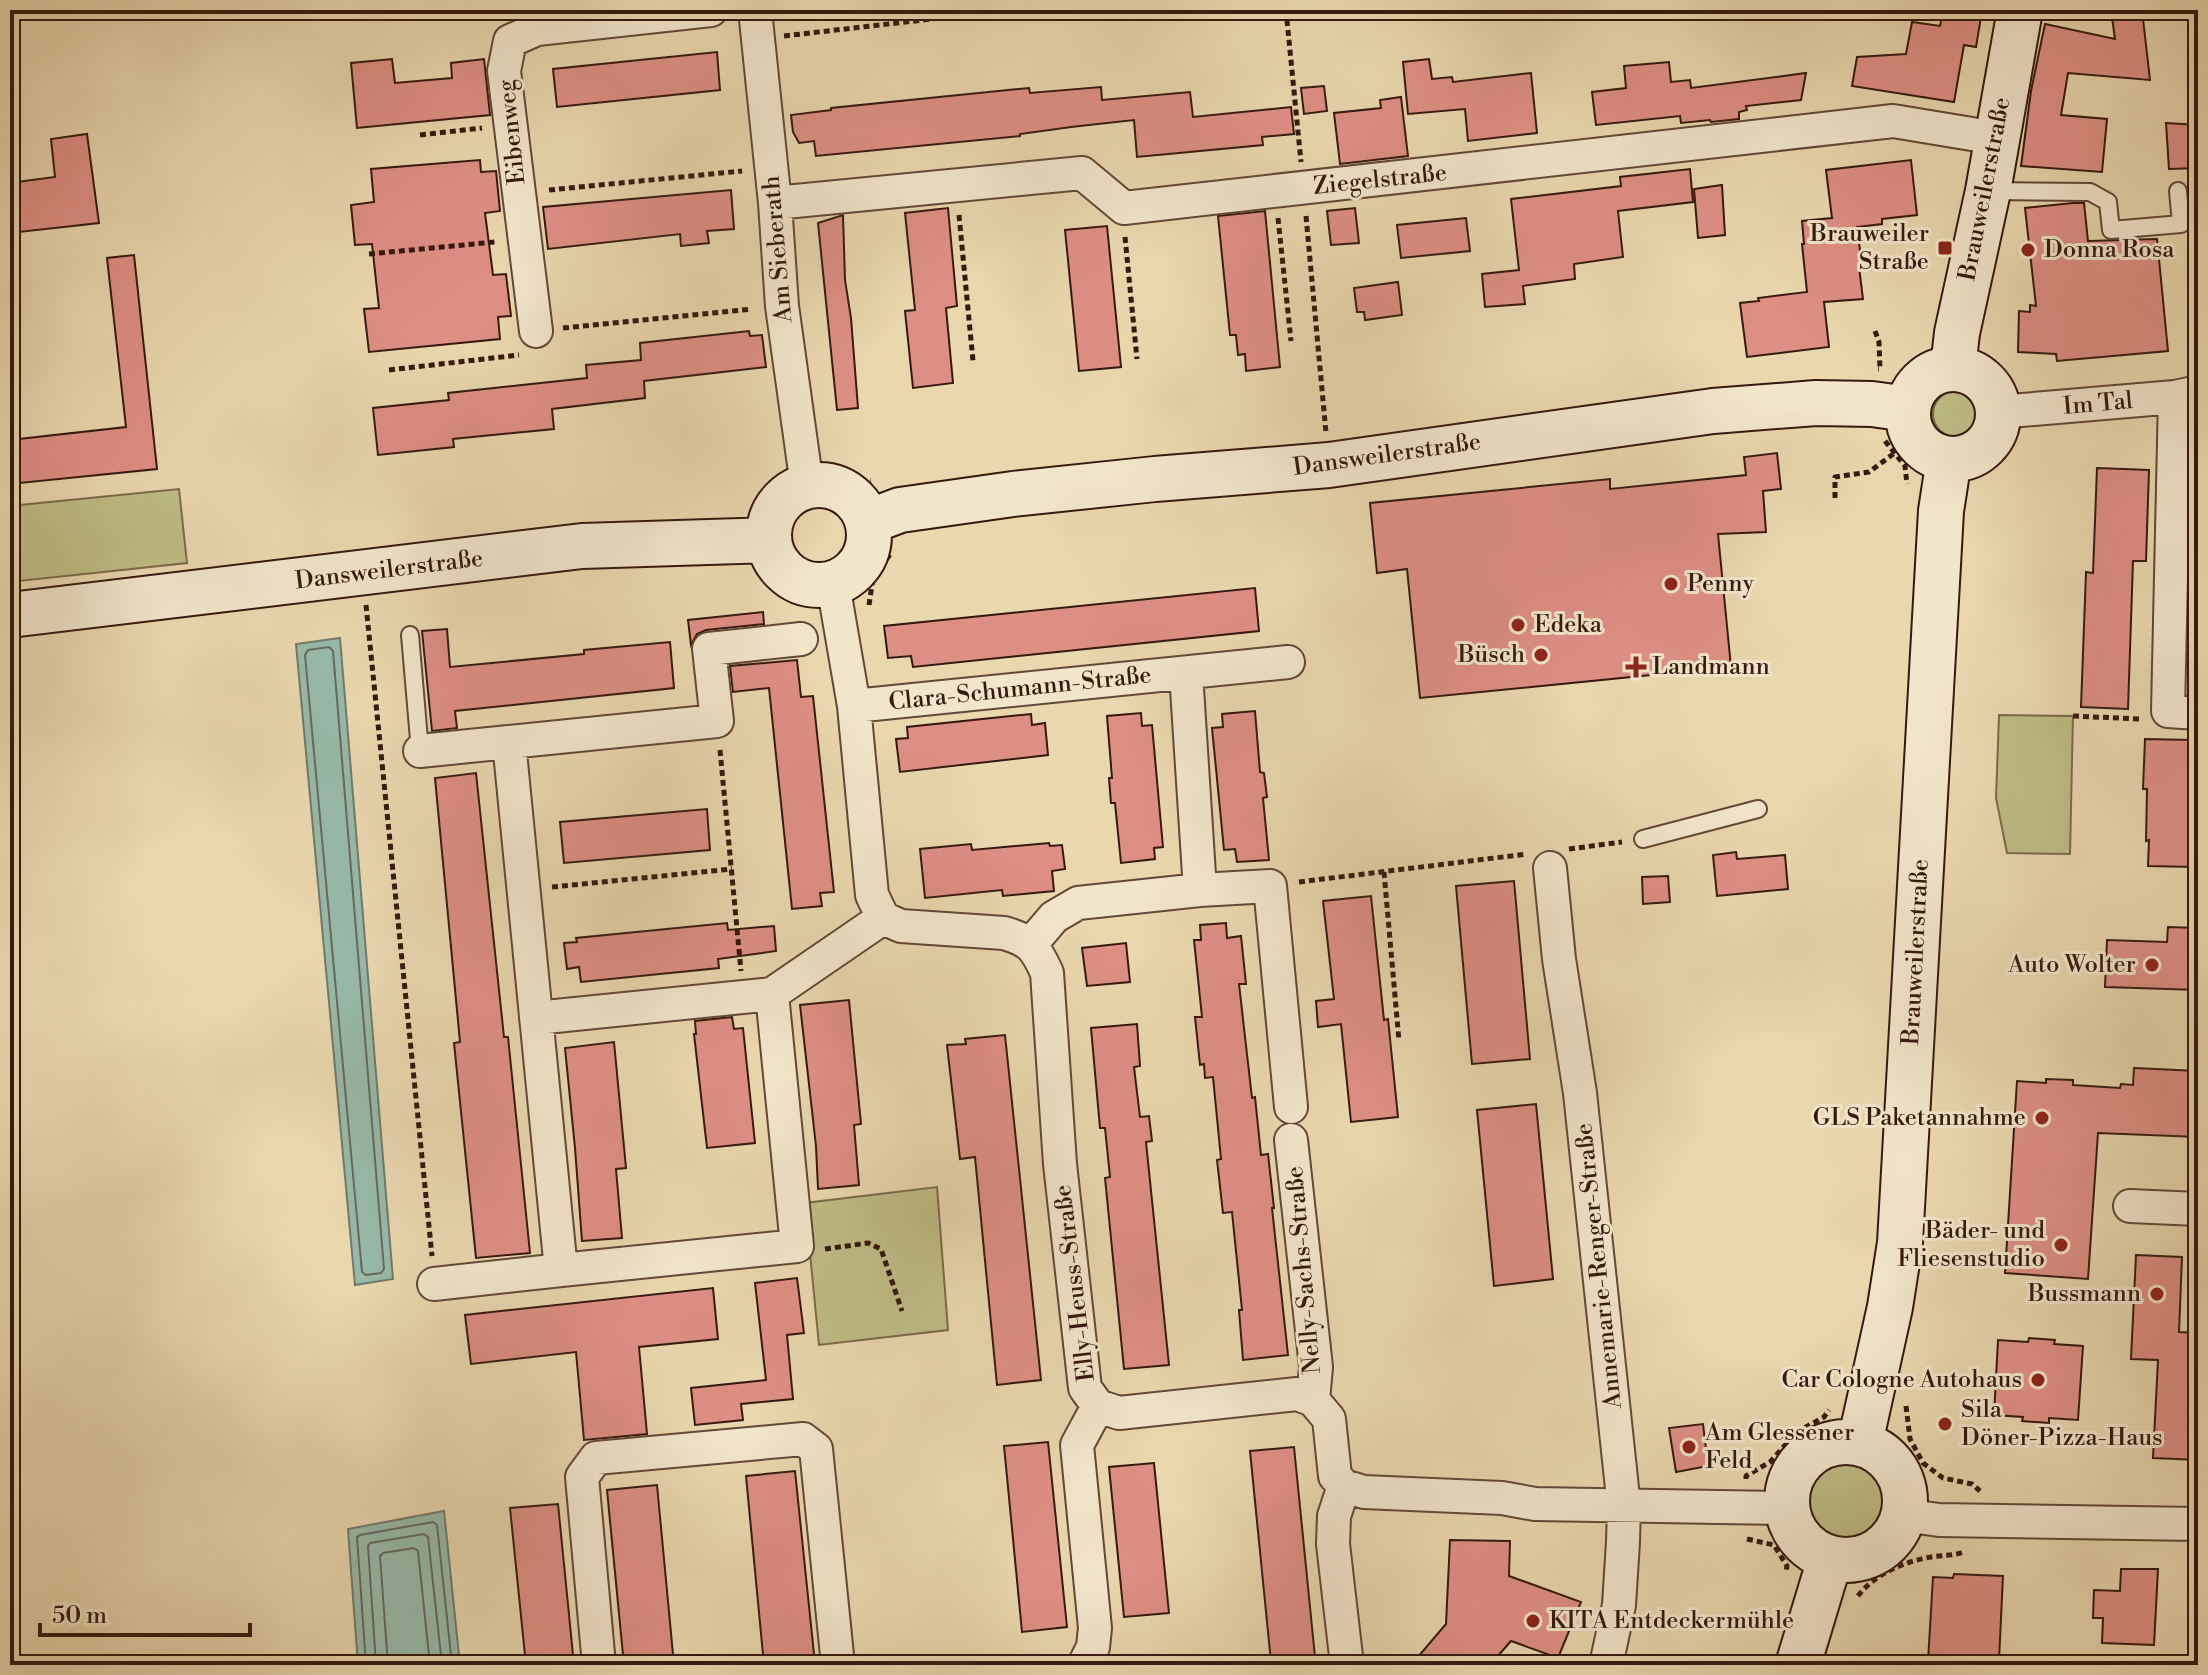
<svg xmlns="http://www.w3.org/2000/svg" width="2208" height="1675" font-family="'Libre Bodoni',serif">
<rect width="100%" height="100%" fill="#e9d7ae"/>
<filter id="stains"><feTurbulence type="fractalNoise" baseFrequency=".0025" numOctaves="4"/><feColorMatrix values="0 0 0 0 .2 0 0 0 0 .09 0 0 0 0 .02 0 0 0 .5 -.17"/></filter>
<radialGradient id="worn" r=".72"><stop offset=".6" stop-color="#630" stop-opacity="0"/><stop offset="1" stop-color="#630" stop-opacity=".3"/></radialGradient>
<path fill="#bebc85" stroke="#7a6a4a" stroke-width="2" d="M1933 414a23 23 0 1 1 46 0a23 23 0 1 1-46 0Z
M 179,489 L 187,563 L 10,582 L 10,506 Z
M 1999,715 L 2073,716 L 2070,854 L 2007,853 L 1996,798 Z
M 937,1187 L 948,1330 L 819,1345 L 805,1203 Z
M1799 1500a45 45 0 1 1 90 0a45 45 0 1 1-90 0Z"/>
<path fill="#97baaa" stroke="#707a6c" stroke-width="2" d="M 340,638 L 393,1279 L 355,1285 L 296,644 Z
M 444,1511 L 460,1665 L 358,1665 L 348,1529 Z"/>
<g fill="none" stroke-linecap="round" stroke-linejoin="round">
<path stroke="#666a5c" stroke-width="2" d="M 329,647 L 333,651 L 384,1269 L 381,1273 L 366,1275 L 362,1272 L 305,655 L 308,650 Z
M 366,1665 L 357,1537 L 360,1535 L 433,1522 L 437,1525 L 452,1665
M 376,1665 L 368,1546 L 370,1543 L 424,1534 L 428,1537 L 442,1665
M 388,1665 L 380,1556 L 383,1553 L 414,1548 L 418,1551 L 430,1665"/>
</g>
<path fill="#de8f84" stroke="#35190f" stroke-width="2" d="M 2111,10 L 2142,10 L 2150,80 L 2068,73 L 2061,115 L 2107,119 L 2102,172 L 2021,166 L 2031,91 L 2045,24 L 2115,39 Z
M 1943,11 L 1981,17 L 1976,47 L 1964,45 L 1954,102 L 1852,86 L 1857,57 L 1906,54 L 1912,22 L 1940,26 Z
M 717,52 L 720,90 L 557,107 L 553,69 Z
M 392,59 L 395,83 L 452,78 L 451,63 L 484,59 L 490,115 L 357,128 L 351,63 Z
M 1429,59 L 1432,79 L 1452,77 L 1453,82 L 1531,73 L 1537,133 L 1468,141 L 1465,109 L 1408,114 L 1403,62 Z
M 1669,62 L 1671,82 L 1690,80 L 1691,88 L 1806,73 L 1801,100 L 1746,106 L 1747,110 L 1739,112 L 1739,119 L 1711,122 L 1710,120 L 1681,123 L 1680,116 L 1596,125 L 1592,92 L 1626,88 L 1624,66 Z
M 1324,86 L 1327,111 L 1304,114 L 1301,88 Z
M 1101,87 L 1102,100 L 1190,92 L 1193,117 L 1291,107 L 1294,134 L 1262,137 L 1263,145 L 1137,157 L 1134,120 L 1071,127 L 1020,134 L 1020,136 L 816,156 L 814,141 L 799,143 L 793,132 L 791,115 L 831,110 L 831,108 L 1029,88 L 1030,93 Z
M 1401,97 L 1408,156 L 1340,164 L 1334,113 L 1381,108 L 1380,100 Z
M 2166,123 L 2198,125 L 2198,168 L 2169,169 Z
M 87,134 L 99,223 L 10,233 L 10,183 L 55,177 L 51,139 Z
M 480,160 L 481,172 L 496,171 L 500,211 L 485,213 L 493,275 L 506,274 L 511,316 L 498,317 L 500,339 L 369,352 L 364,309 L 379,308 L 372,244 L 355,245 L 351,205 L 374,202 L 371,169 Z
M 1911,160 L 1917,215 L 1882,219 L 1882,224 L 1857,227 L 1862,266 L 1859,267 L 1863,299 L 1824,302 L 1829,347 L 1747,357 L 1740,303 L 1759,301 L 1758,298 L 1807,292 L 1802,244 L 1804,244 L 1802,221 L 1832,218 L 1826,170 Z
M 1690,169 L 1693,202 L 1618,211 L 1623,257 L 1574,264 L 1575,279 L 1523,286 L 1525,304 L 1485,307 L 1482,274 L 1519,270 L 1511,199 L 1621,186 L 1620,177 Z
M 1722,185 L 1725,235 L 1698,238 L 1694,189 Z
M 731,190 L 734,229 L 707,231 L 709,243 L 681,246 L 680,234 L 548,249 L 543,207 Z
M 2073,203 L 2084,203 L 2088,241 L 2157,239 L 2168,351 L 2057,361 L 2056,354 L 2018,352 L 2019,311 L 2030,312 L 2030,305 L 2036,306 L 2025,208 Z
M 948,208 L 957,306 L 946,308 L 953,383 L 913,388 L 905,311 L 915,310 L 905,213 Z
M 1355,208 L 1359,243 L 1331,245 L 1327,211 Z
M 1265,211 L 1280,367 L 1246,371 L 1245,354 L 1238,355 L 1236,335 L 1230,335 L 1218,216 Z
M 843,215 L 845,280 L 851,318 L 858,408 L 837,410 L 818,223 Z
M 1466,218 L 1470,251 L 1401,258 L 1397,225 Z
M 1107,226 L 1121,367 L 1079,371 L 1065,230 Z
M 134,255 L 157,469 L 10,484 L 10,440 L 126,427 L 107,258 Z
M 1398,282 L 1402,315 L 1365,320 L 1364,312 L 1357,312 L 1354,288 Z
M 749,331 L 750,336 L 762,335 L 766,367 L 644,381 L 645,398 L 552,409 L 554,429 L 453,439 L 454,447 L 378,455 L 373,408 L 449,400 L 448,393 L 587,378 L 586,365 L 641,360 L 640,343 Z
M 1777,453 L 1781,489 L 1763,491 L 1766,532 L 1718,534 L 1731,667 L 1420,698 L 1407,569 L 1377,573 L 1370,503 L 1610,479 L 1610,489 L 1746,475 L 1744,457 Z
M 2097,468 L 2149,470 L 2146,561 L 2133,561 L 2128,709 L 2081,707 L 2086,572 L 2093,573 Z
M 1255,588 L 1259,631 L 913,667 L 911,656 L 888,658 L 884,626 Z
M 763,612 L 764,624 L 706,630 L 697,634 L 691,645 L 688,620 Z
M 447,629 L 450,667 L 584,654 L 584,650 L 670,642 L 674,688 L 455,711 L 457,728 L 432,731 L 422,631 Z
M 797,660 L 801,697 L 813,696 L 834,892 L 820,893 L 822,906 L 792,909 L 769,688 L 733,692 L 730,666 Z
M 1255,711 L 1260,772 L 1264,773 L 1267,797 L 1263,798 L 1269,860 L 1237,862 L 1235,849 L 1224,850 L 1212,728 L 1223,727 L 1222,714 Z
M 1141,713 L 1142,726 L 1152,725 L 1163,847 L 1154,848 L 1155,859 L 1121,863 L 1115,803 L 1111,803 L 1109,778 L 1112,778 L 1107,716 Z
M 1031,714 L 1032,725 L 1045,723 L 1048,755 L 900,772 L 896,739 L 908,738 L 907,727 Z
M 2145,739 L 2192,740 L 2188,817 L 2197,817 L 2195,867 L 2148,866 L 2149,840 L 2146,841 L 2147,789 L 2143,789 Z
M 476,773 L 504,1037 L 508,1037 L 530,1253 L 476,1258 L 454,1043 L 460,1042 L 435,778 Z
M 707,809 L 710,850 L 564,863 L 560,822 Z
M 1049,843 L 1050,846 L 1062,845 L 1065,869 L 1052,871 L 1054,891 L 1003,896 L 1002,890 L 925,898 L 920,849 L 971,844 L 972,850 Z
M 1736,852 L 1737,859 L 1785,855 L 1788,889 L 1717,896 L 1713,855 Z
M 1668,876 L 1670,902 L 1643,904 L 1642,877 Z
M 1514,881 L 1530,1059 L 1472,1064 L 1456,886 Z
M 1371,896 L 1384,1020 L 1388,1019 L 1398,1117 L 1351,1122 L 1341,1024 L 1318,1027 L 1316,1001 L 1334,999 L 1323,901 Z
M 727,923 L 728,930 L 774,926 L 776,951 L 718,959 L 719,968 L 581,982 L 579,967 L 567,969 L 564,943 L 577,942 L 576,938 Z
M 1226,923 L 1227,938 L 1241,936 L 1246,984 L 1239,984 L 1252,1098 L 1255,1097 L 1261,1155 L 1268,1154 L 1274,1208 L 1272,1208 L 1288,1355 L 1243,1360 L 1239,1310 L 1242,1310 L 1232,1212 L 1223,1213 L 1217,1160 L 1221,1159 L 1213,1077 L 1205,1078 L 1204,1064 L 1200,1065 L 1195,1017 L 1202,1017 L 1194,940 L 1201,940 L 1200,925 Z
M 2168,927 L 2198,928 L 2198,990 L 2105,987 L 2107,940 L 2167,942 Z
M 1126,943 L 1130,982 L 1087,986 L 1082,948 Z
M 849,1000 L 861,1124 L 854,1125 L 859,1185 L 818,1189 L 816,1146 L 800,1005 Z
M 732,1017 L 734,1029 L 743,1028 L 755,1143 L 707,1148 L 694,1034 L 696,1034 L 695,1021 Z
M 1137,1024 L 1140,1066 L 1134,1067 L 1140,1117 L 1149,1116 L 1152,1141 L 1146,1142 L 1169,1365 L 1124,1369 L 1105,1178 L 1110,1177 L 1105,1128 L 1100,1128 L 1091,1028 Z
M 1005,1035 L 1041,1380 L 997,1385 L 975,1157 L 960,1159 L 947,1045 L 966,1044 L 965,1039 Z
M 614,1042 L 626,1168 L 616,1169 L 622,1238 L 582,1241 L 575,1148 L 565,1048 Z
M 2134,1068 L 2198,1071 L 2198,1137 L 2098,1133 L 2088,1279 L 2005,1273 L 2017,1081 L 2046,1083 L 2046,1079 L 2073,1080 L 2073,1085 L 2120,1088 L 2121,1084 L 2133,1085 Z
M 1536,1104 L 1553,1279 L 1494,1286 L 1477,1110 Z
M 2136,1255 L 2182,1257 L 2179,1332 L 2198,1333 L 2198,1460 L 2153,1458 L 2158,1360 L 2131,1359 Z
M 797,1278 L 804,1333 L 787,1335 L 793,1399 L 741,1404 L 743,1420 L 695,1425 L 691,1388 L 766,1380 L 755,1283 Z
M 713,1288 L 718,1339 L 639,1347 L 647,1434 L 584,1440 L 576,1352 L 471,1364 L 465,1315 Z
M 2029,1338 L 2055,1340 L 2054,1344 L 2083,1346 L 2078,1420 L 2049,1418 L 2049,1423 L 2022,1421 L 2023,1417 L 1994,1415 L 1998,1340 L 2028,1342 Z
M 1703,1424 L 1708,1466 L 1676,1472 L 1669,1428 Z
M 1048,1442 L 1067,1627 L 1022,1632 L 1004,1446 Z
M 1294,1447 L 1315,1657 L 1271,1662 L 1250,1451 Z
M 1154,1463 L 1169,1613 L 1124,1617 L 1109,1467 Z
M 795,1471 L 815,1664 L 764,1665 L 746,1476 Z
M 657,1485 L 674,1665 L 624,1665 L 607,1490 Z
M 558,1504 L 574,1665 L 526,1665 L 510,1508 Z
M 1450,1540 L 1510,1541 L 1509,1576 L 1581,1602 L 1558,1658 L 1511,1641 L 1490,1665 L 1411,1665 L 1446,1624 Z
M 2121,1569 L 2158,1569 L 2154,1645 L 2102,1643 L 2103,1618 L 2093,1618 L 2094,1590 L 2120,1591 Z
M 1954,1574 L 2003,1576 L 1999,1660 L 1976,1659 L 1975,1664 L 1928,1661 L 1933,1577 L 1953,1578 Z"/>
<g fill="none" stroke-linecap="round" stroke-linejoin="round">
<defs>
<path id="lane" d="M 1989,191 L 2090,192 L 2108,202 L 2111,230 L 2181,224 L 2178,191
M 410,635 L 420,751
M 1643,839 L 1758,809"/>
<path id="street" d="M 755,10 L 775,203 L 782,306 L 807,486
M 775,203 L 1082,173 L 1124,208 L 1893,121 L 1996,138
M 536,331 L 504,71 L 510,41 L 537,29 L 711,10
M 2175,397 L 2168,711 L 2198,713
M 1998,412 L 2175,397 L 2198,392
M 833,584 L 854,706 L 872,895 L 883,918 L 901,926 L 1004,933 C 1030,940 1036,948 1047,973 L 1060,1164 L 1085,1388 L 1098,1406 L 1119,1413 L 1297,1394 L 1313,1400 L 1329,1419 L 1335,1476 L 1344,1486 L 1364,1492 L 1502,1498 L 1535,1504 L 1787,1508
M 1186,673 L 1200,890
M 854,706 L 1288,662
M 420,751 L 509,742
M 1550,868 L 1559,959 L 1580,1093 L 1624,1507 L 1623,1542 L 1619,1605 L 1606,1665
M 1031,944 L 1054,917 L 1078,903 L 1200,890 L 1270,886 L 1291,1107
M 772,994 L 883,918
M 536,1018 L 772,994 L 797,1246 L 561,1270 L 509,742 L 717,721 L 709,649 L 801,639
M 1291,1140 L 1316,1367 L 1313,1400
M 2130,1206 L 2198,1209
M 434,1284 L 561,1270
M 1344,1486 L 1334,1516 L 1333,1544 L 1347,1665
M 1903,1515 L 1939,1520 L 2198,1524
M 599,1665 L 582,1477 L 596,1458 L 803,1439 L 816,1449 L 838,1665
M 1084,1665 L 1093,1647 L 1095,1628 L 1077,1445 L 1098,1406"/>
<path id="secondary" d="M 1953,368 L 1957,333 L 1988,191 L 2020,10
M1908 414a45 45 0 1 1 90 0a45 45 0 1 1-90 0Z
M769 535a50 50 0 1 1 100 0a50 50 0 1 1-100 0Z
M 868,522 L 900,510 L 1013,494 L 1155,479 L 1329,465 L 1713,411 L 1816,403 L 1872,404 L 1908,409
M 10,615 L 582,546 L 769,540
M1787 1501a59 59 0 1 1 118 0a59 59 0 1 1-118 0Z
M 1860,1443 L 1890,1307 L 1900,1243 L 1941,511 L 1949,459
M 1798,1665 L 1830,1559"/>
</defs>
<use href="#lane" stroke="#624837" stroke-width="20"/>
<use href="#street" stroke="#624837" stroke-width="36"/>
<use href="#secondary" stroke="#35190f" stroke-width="48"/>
<path stroke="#35190f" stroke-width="5" stroke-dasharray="6 4" stroke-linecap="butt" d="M 1286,10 L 1301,162
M 784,36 L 1010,10
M 420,135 L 482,128
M 549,190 L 742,171
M 959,215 L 973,361
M 1306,216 L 1326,433
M 1278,218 L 1291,341
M 1125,237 L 1137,359
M 369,254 L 495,242
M 563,328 L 752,309
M 1875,331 L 1879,342 L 1880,369 L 1878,369
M 389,370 L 519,355
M 1885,441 L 1905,466 L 1907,484
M 835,466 C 846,477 856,483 871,481
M 1835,498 L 1835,477 L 1869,472 L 1896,452
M 758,505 L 777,482
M 774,577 L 783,578 L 805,603
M 366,605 L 432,1256
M 869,605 L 873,578 L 891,553
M 2073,716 L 2141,719
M 720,750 L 741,971
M 1569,849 L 1622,842
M 1384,872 L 1399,1041
M 1299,882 L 1527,854
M 552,887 L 732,869
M 825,1249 L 868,1243 L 881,1249 L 902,1311
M 1906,1406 L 1910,1439 L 1923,1463 L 1943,1478 L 1972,1484 L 1980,1491
M 1746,1479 L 1746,1476 L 1770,1462 L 1797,1432 L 1824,1417 L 1829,1410
M 1747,1539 L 1774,1545 L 1787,1566 L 1786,1572
M 1858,1596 C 1874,1574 1906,1561 1931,1557 C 1942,1555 1953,1556 1964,1552"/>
<use href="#lane" stroke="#f1e5ca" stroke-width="16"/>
<use href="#street" stroke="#f1e5ca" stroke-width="32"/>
<use href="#secondary" stroke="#f1e5ca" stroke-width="44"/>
</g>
<g fill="#8f2418" stroke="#f1e5ca" stroke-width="3">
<rect x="1937" y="240" width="16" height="16" rx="4"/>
<circle cx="2028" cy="250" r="8"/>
<circle cx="1671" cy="584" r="8"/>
<circle cx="1518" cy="625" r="8"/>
<circle cx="1541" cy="655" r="8"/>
<path d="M1632 655h8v8h8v8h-8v8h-8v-8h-8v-8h8z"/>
<circle cx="2152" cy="965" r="8"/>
<circle cx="2042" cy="1118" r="8"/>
<circle cx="2061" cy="1245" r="8"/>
<circle cx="2157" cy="1294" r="8"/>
<circle cx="2038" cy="1380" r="8"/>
<circle cx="1945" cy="1424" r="8"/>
<circle cx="1689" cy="1447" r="8"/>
<circle cx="1533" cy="1621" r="8"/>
</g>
<g text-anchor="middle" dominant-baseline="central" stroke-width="6" stroke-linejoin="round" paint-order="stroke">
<g font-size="24" fill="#35190f" stroke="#f1e5ca">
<text transform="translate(512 132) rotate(-96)">Eibenweg</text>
<text transform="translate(1380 180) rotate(-6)">Ziegelstraße</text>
<text transform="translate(1985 189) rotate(-79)">Brauweilerstraße</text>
<text transform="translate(778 249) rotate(-95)">Am Sieberath</text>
<text transform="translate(2098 404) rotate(-5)">Im Tal</text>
<text transform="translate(1387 455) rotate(-8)">Dansweilerstraße</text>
<text transform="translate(389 570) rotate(-7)">Dansweilerstraße</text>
<text transform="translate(1020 689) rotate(-6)">Clara-Schumann-Straße</text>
<text transform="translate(1916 952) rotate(-87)">Brauweilerstraße</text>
<text transform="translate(1599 1266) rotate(-96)">Annemarie-Renger-Straße</text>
<text transform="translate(1304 1270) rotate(-95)">Nelly-Sachs-Straße</text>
<text transform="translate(1075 1283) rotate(-97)">Elly-Heuss-Straße</text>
</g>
<g font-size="24" fill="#35190f" stroke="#f1e5ca" text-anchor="end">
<text x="1929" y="234">Brauweiler<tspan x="1929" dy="28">Straße</tspan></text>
<text x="2044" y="250" text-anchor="start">Donna Rosa</text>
<text x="1687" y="584" text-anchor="start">Penny</text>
<text x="1534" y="625" text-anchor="start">Edeka</text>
<text x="1525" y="655">Büsch</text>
<text x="1652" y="667" text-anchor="start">Landmann</text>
<text x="2136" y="965">Auto Wolter</text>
<text x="2026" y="1118">GLS Paketannahme</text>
<text x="2045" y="1231">Bäder- und<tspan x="2045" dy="28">Fliesenstudio</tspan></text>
<text x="2141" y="1294">Bussmann</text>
<text x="2022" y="1380">Car Cologne Autohaus</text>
<text x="1961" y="1410" text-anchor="start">Sila<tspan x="1961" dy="28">Döner-Pizza-Haus</tspan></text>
<text x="1705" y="1433" text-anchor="start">Am Glessener<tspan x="1705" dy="28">Feld</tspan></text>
<text x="1549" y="1621" text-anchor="start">KITA Entdeckermühle</text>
</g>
</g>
<rect width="2208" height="1675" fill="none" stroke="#e9d7ae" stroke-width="40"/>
<rect x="12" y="12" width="2184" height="1651" fill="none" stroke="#35190f" stroke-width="4"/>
<rect x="20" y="20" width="2168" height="1635" fill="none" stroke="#35190f" stroke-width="2"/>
<path d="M40 1623v12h210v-12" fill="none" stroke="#35190f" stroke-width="4"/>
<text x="52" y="1623" font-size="24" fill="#35190f" stroke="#f1e5ca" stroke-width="6" paint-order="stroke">50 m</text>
<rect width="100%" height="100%" filter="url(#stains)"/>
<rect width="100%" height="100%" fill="url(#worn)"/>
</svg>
